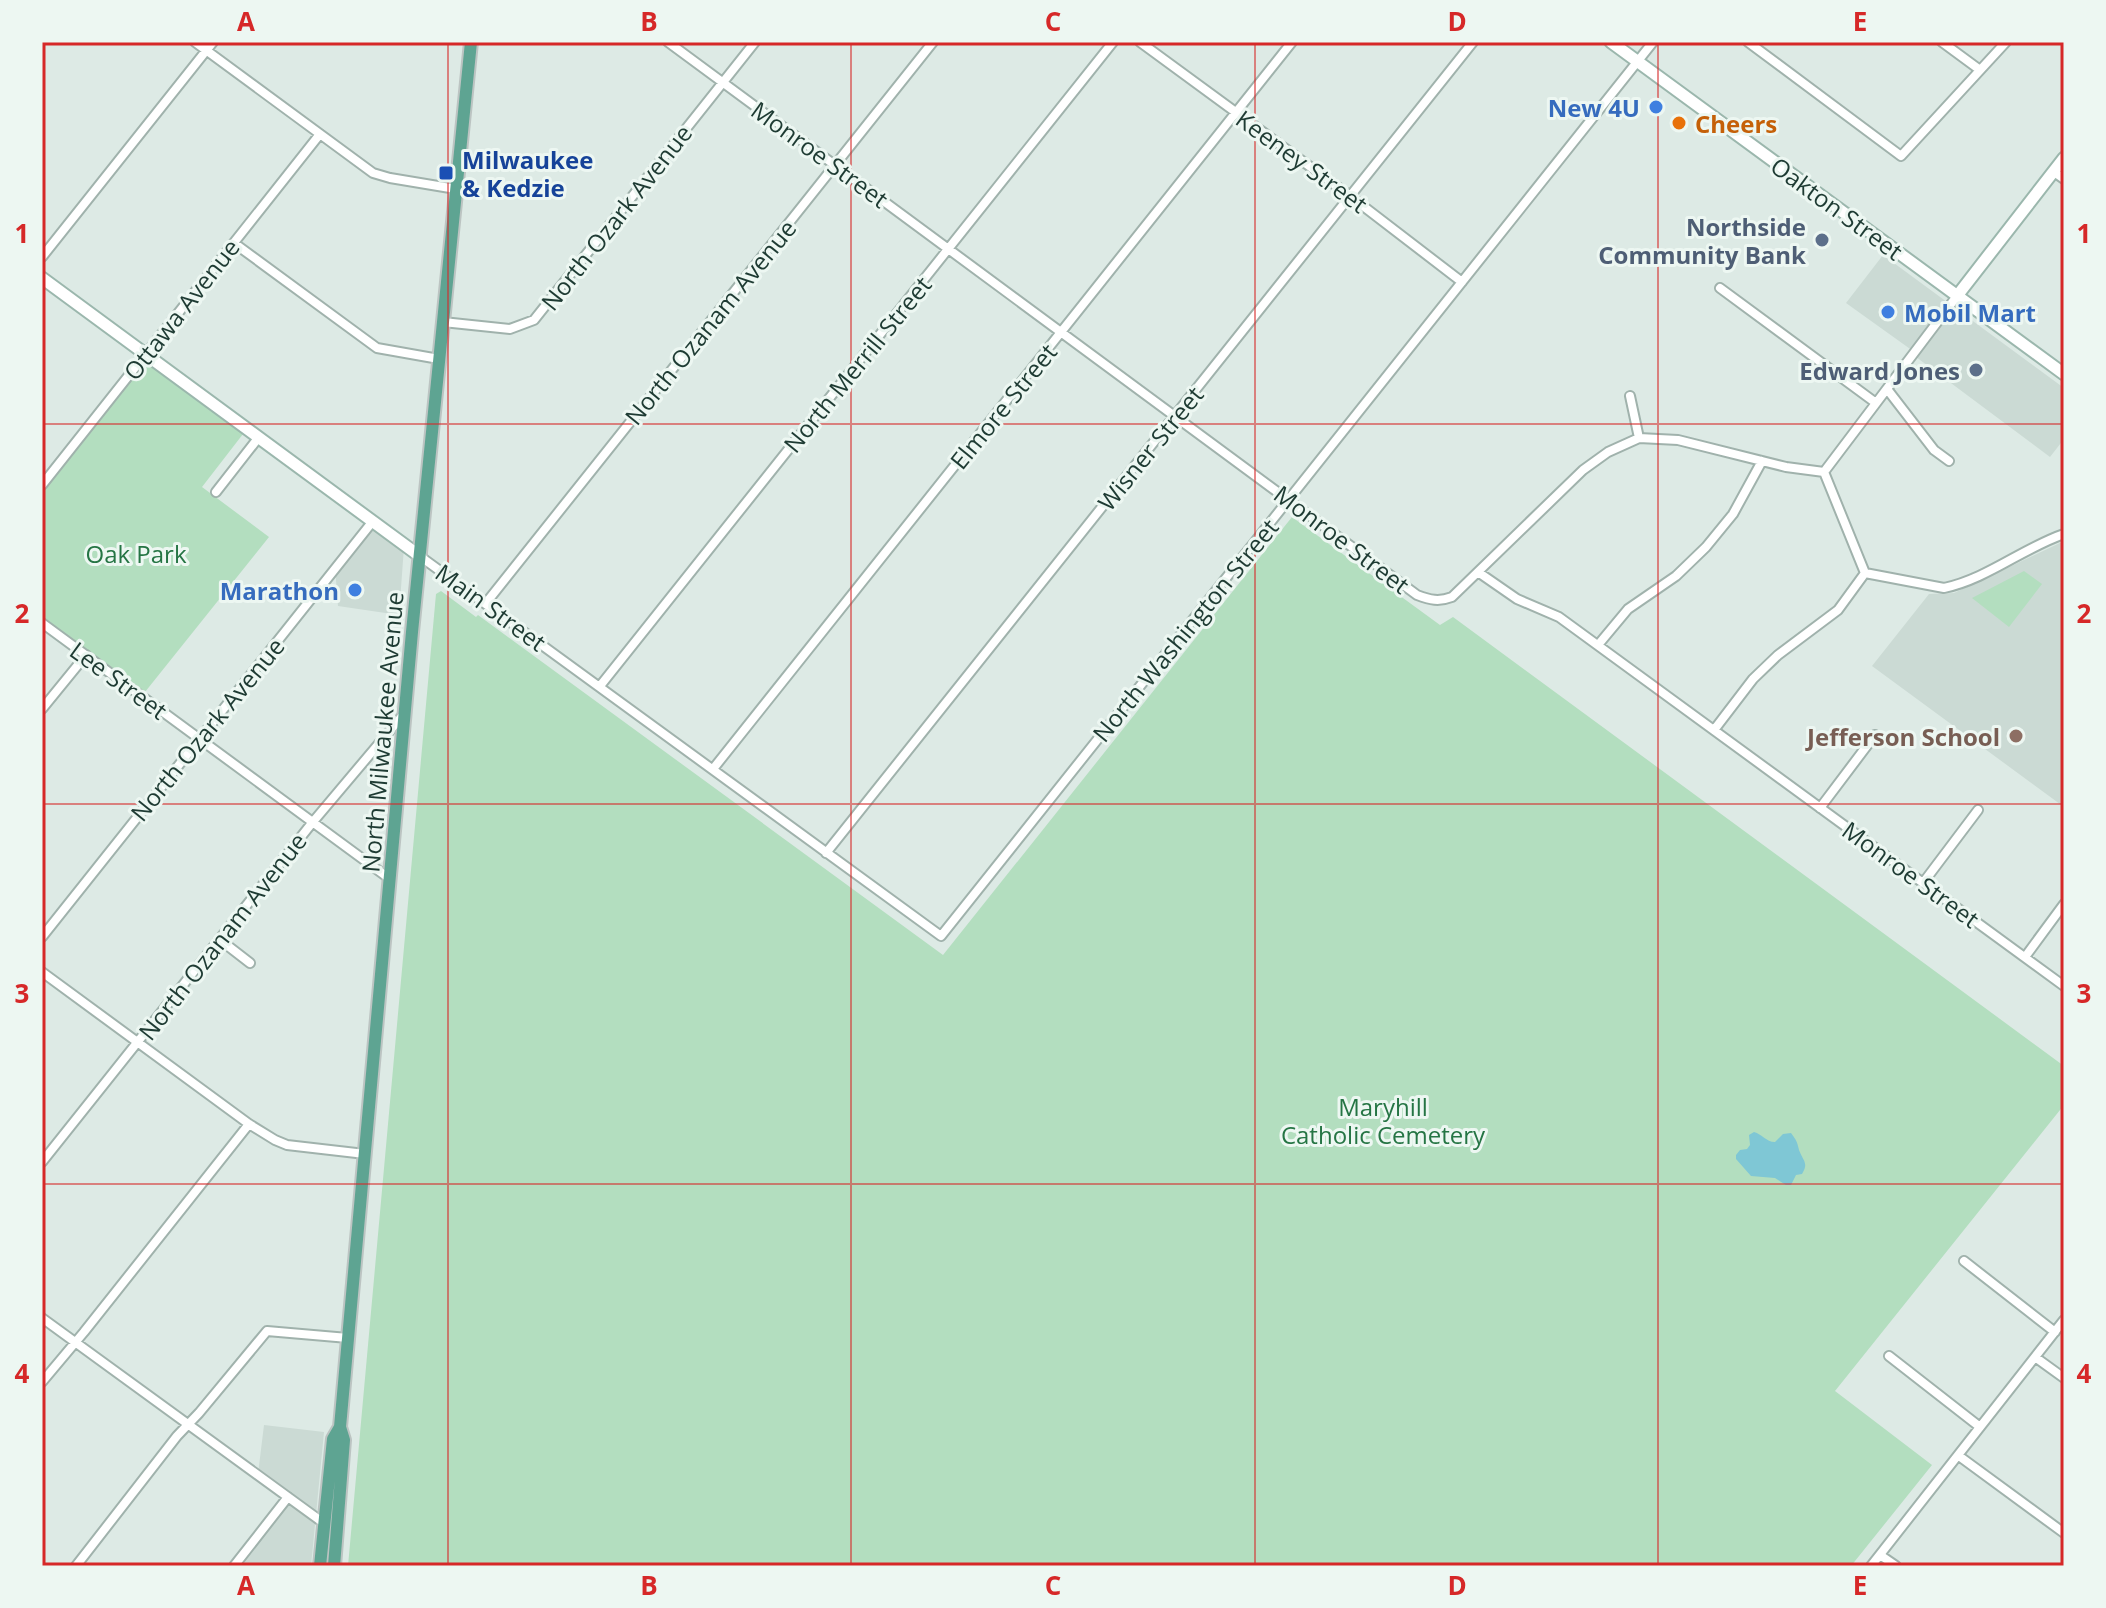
<svg xmlns="http://www.w3.org/2000/svg" width="2106" height="1608" font-family="'Open Sans',sans-serif">
<rect width="100%" height="100%" fill="#ddeae5"/>
<path fill="#cbdad4" d="M 1883,255 L 2064,388 L 2064,439 L 2050,457 L 1912,354 L 1913,351 L 1846,303 Z
M 369,522 L 404,547 L 399,615 L 338,606 L 335,567 Z
M 2064,541 L 2064,807 L 1872,666 L 1929,594 L 1954,593 Z
M 264,1425 L 324,1432 L 311,1566 L 248,1566 L 240,1559 L 289,1497 L 258,1474 Z"/>
<path fill="#b3debf" d="M 143,365 L 148,365 L 154,367 L 243,434 L 202,487 L 269,537 L 145,692 L 42,617 L 42,493 Z
M 1292,517 L 1440,625 L 1453,617 L 2064,1066 L 2064,1105 L 1835,1391 L 1932,1465 L 1851,1566 L 348,1566 L 436,594 L 441,591 L 476,617 L 478,615 L 943,955 Z
M 2024,571 L 2042,584 L 2009,627 L 1972,598 Z"/>
<path fill="#7fc7d5" d="M 1754,1132 C 1762,1134 1766,1142 1775,1142 L 1783,1134 L 1791,1133 C 1797,1141 1797,1142 1799,1150 C 1803,1161 1809,1163 1802,1174 L 1796,1175 L 1791,1185 L 1786,1185 L 1775,1178 L 1751,1176 L 1736,1159 L 1736,1155 L 1740,1150 L 1747,1149 L 1750,1145 L 1749,1135 Z"/>
<g fill="none" stroke-linecap="round" stroke-linejoin="round">
<defs>
<path id="street" d="M 195,42 L 373,173 L 390,178 L 456,189
M 668,42 L 1417,595 C 1430,600 1439,602 1452,597 L 1583,470 L 1608,452 L 1639,438 L 1678,440 L 1786,467 L 1824,472
M 1140,42 L 1350,196 L 1462,282
M 1748,42 L 1901,156 L 2006,42
M 1942,42 L 1980,70
M 2054,172 L 2064,179
M 234,243 L 377,348 L 439,359
M 42,257 L 213,42
M 1720,288 L 1876,403
M 443,322 L 510,329 L 534,320 L 755,42
M 1887,389 L 1934,450 L 1949,461
M 1630,396 L 1639,438
M 1824,472 L 1865,573 L 1944,588 C 1987,579 2023,548 2064,534
M 1824,472 L 1957,296
M 42,485 L 320,134
M 216,492 L 259,437
M 421,557 L 941,936 L 1653,42
M 1478,572 L 1517,599 L 1559,617 L 2064,986
M 486,603 L 933,42
M 42,623 L 390,879
M 1598,645 L 1628,609 L 1676,576 L 1706,547 L 1733,514 L 1762,461
M 600,686 L 1113,42
M 42,709 L 86,655
M 1714,730 L 1753,679 L 1778,655 L 1838,610 L 1865,573
M 713,769 L 1292,42
M 1820,808 L 1875,735
M 826,853 L 1473,42
M 1923,883 L 1978,810
M 42,937 L 373,521
M 219,939 L 250,963
M 2025,957 L 2064,904
M 42,972 L 249,1124 L 275,1140 L 287,1145 L 365,1154
M 42,1162 L 312,823 L 403,715
M 1964,1261 L 2055,1332
M 42,1318 L 325,1524
M 1889,1356 L 1980,1427
M 2035,1357 L 2064,1378
M 42,1382 L 84,1332 L 249,1124
M 1959,1456 L 2064,1533
M 1880,1555 L 1896,1566
M 76,1566 L 177,1436 L 199,1413 L 267,1331 L 348,1338
M 234,1566 L 288,1497
M 1871,1566 L 2064,1320"/>
<path id="secondary" d="M 1611,42 L 2064,374
M 42,278 L 421,557
M 1957,296 L 2064,158"/>
<path id="primary" d="M 320,1566 L 333,1439 L 340,1427
M 334,1566 L 344,1440 L 340,1427 L 412,632 L 471,42"/>
</defs>
<use href="#street" stroke="#a0b2ac" stroke-width="12"/>
<use href="#secondary" stroke="#9bb7ad" stroke-width="15"/>
<use href="#primary" stroke="#bcc4c2" stroke-width="16"/>
<use href="#street" stroke="#fff" stroke-width="8"/>
<use href="#secondary" stroke="#fff" stroke-width="11"/>
<use href="#primary" stroke="#5ea492" stroke-width="12"/>
</g>
<path fill="none" stroke="#d62828" stroke-width="2" stroke-opacity="0.55" d="M 448,42 L 448,1566M 851,42 L 851,1566M 1255,42 L 1255,1566M 1658,42 L 1658,1566M 42,424 L 2064,424M 42,804 L 2064,804M 42,1184 L 2064,1184"/>
<g fill="#3f7fe0" stroke="#edf7f2" stroke-width="3">
<circle cx="1656" cy="107" r="8"/>
<circle cx="1888" cy="312" r="8"/>
<circle cx="355" cy="590" r="8"/>
</g>
<circle fill="#e8710a" stroke="#edf7f2" stroke-width="3" cx="1679" cy="123" r="8"/>
<rect fill="#1a4fb4" stroke="#edf7f2" stroke-width="3" x="438" y="165" width="16" height="16" rx="4"/>
<g fill="#5c6f8a" stroke="#edf7f2" stroke-width="3">
<circle cx="1822" cy="240" r="8"/>
<circle cx="1976" cy="370" r="8"/>
</g>
<circle fill="#8d6e63" stroke="#edf7f2" stroke-width="3" cx="2016" cy="736" r="8"/>
<g text-anchor="middle" dominant-baseline="central" stroke-width="6" stroke-linejoin="round" paint-order="stroke">
<g font-size="24" font-weight="bold" fill="#366cbe" stroke="#edf7f2" text-anchor="end">
<text x="1640" y="107">New 4U</text>
<text x="1904" y="312" text-anchor="start">Mobil Mart</text>
<text x="339" y="590">Marathon</text>
</g>
<g font-size="24" font-weight="bold" fill="#c56008" stroke="#edf7f2" text-anchor="start">
<text x="1695" y="123">Cheers</text>
</g>
<g font-size="24" fill="#1e3b33" stroke="#edf7f2">
<text transform="translate(820 154) rotate(36)">Monroe Street</text>
<text transform="translate(1302 161) rotate(36)">Keeney Street</text>
<text transform="translate(1837 208) rotate(36)">Oakton Street</text>
<text transform="translate(616 217) rotate(-52)">North Ozark Avenue</text>
<text transform="translate(181 309) rotate(-52)">Ottawa Avenue</text>
<text transform="translate(710 322) rotate(-51)">North Ozanam Avenue</text>
<text transform="translate(857 364) rotate(-51)">North Merrill Street</text>
<text transform="translate(1003 406) rotate(-51)">Elmore Street</text>
<text transform="translate(1150 448) rotate(-51)">Wisner Street</text>
<text transform="translate(1342 539) rotate(37)">Monroe Street</text>
<text transform="translate(491 607) rotate(36)">Main Street</text>
<text transform="translate(1185 630) rotate(-51)">North Washington Street</text>
<text transform="translate(119 680) rotate(36)">Lee Street</text>
<text transform="translate(207 729) rotate(-51)">North Ozark Avenue</text>
<text transform="translate(382 732) rotate(-85)">North Milwaukee Avenue</text>
<text transform="translate(1911 874) rotate(36)">Monroe Street</text>
<text transform="translate(222 936) rotate(-52)">North Ozanam Avenue</text>
</g>
<g font-size="24" font-weight="bold" fill="#164399" stroke="#edf7f2" text-anchor="start">
<text x="462" y="159">Milwaukee<tspan x="462" dy="28">&amp; Kedzie</tspan></text>
</g>
<g font-size="24" font-weight="bold" fill="#4e5e75" stroke="#edf7f2" text-anchor="end">
<text x="1806" y="226">Northside<tspan x="1806" dy="28">Community Bank</tspan></text>
<text x="1960" y="370">Edward Jones</text>
</g>
<g font-size="24" fill="#257544" stroke="#edf7f2">
<text x="136" y="553">Oak Park</text>
<text x="1383" y="1106">Maryhill<tspan x="1383" dy="28">Catholic Cemetery</tspan></text>
</g>
<g font-size="24" font-weight="bold" fill="#785e54" stroke="#edf7f2" text-anchor="end">
<text x="2000" y="736">Jefferson School</text>
</g>
</g>
<rect width="2106" height="1608" fill="none" stroke="#edf7f2" stroke-width="88"/>
<rect x="44" y="44" width="2018" height="1520" fill="none" stroke="#d62828" stroke-width="3"/>
<g font-size="26" text-anchor="middle" font-weight="bold" fill="#d62828">
<text x="246" y="31">A</text>
<text x="649" y="31">B</text>
<text x="1053" y="31">C</text>
<text x="1457" y="31">D</text>
<text x="1860" y="31">E</text>
<text x="22" y="243">1</text>
<text x="2084" y="243">1</text>
<text x="22" y="623">2</text>
<text x="2084" y="623">2</text>
<text x="22" y="1003">3</text>
<text x="2084" y="1003">3</text>
<text x="22" y="1383">4</text>
<text x="2084" y="1383">4</text>
<text x="246" y="1595">A</text>
<text x="649" y="1595">B</text>
<text x="1053" y="1595">C</text>
<text x="1457" y="1595">D</text>
<text x="1860" y="1595">E</text>
</g>
</svg>
